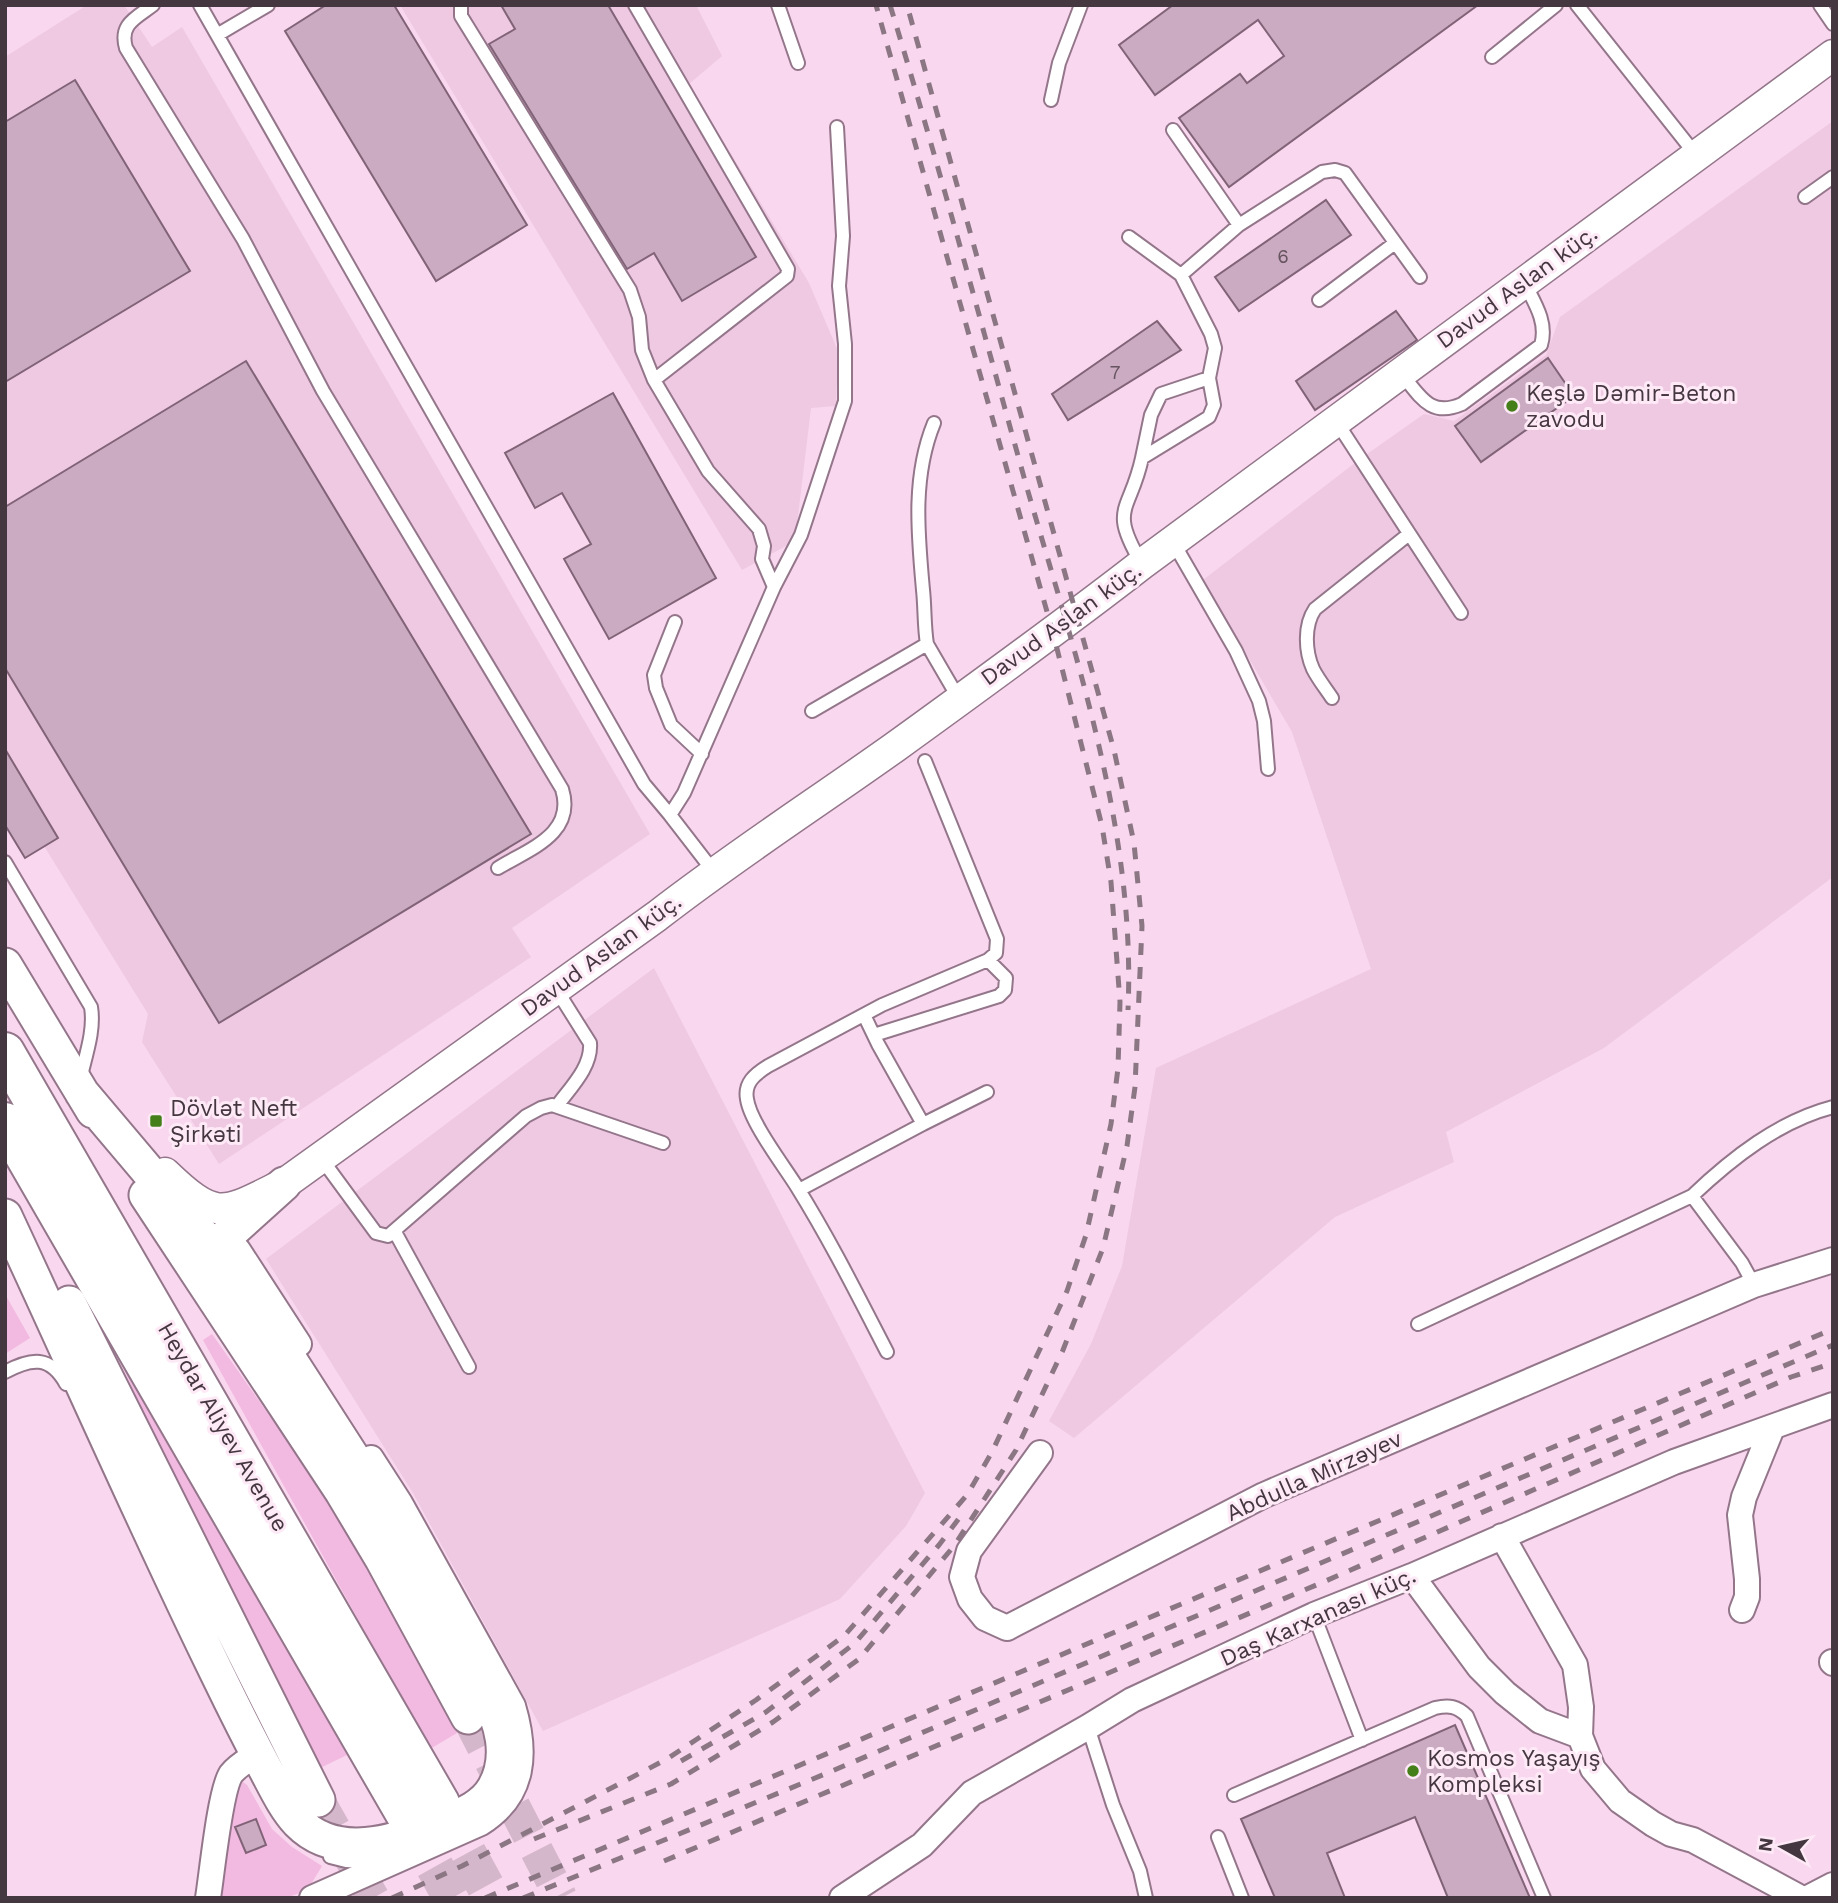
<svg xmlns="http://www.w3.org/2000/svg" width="1838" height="1903" font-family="'Work Sans',sans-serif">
<rect width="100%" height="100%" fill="#f9d7ee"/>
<path fill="#efc8e2" d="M 87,5 L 124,5 L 152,47 L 182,27 L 650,834 L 512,928 L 531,957 L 219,1164 L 142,1042 L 148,1014 L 44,846 L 58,837 L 5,749 L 5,57 Z
M 400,5 L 696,5 L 722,56 L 689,84 L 809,283 L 838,351 L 836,406 L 811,408 L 795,541 L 742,570 Z
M 1833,121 L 1833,877 L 1604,1048 L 1446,1132 L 1454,1162 L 1335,1217 L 1074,1438 L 1049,1421 L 1091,1344 L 1122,1266 L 1156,1068 L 1371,969 L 1292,732 L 1203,580 L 1360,459 L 1424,414 L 1454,421 L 1546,355 L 1560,317 Z
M 654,968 L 925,1493 L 906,1526 L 840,1599 L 543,1731 L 413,1493 L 266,1259 Z"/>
<path fill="#f2b9e1" d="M 5,1294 L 30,1338 L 5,1354 Z
M 100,1317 L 347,1755 L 318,1769 L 190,1515 Z
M 212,1334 L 316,1482 L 401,1627 L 457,1733 L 430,1749 L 203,1340 Z
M 243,1782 L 247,1785 L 272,1829 L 292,1847 L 322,1866 L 308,1889 L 287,1898 L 219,1898 L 237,1785 Z"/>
<path fill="#cbabc1" stroke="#806377" stroke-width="2" d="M 326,5 L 394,5 L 527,225 L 436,281 L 285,31 Z
M 501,5 L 608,5 L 756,257 L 682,301 L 654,253 L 627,269 L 489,44 L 515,29 Z
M 1173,5 L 1478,5 L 1229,187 L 1179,118 L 1240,74 L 1247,83 L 1284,56 L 1258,20 L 1155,95 L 1119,45 Z
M 75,80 L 190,271 L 5,382 L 5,122 Z
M 1326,200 L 1351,235 L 1239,311 L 1215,277 Z
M 1396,311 L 1417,340 L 1315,410 L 1296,381 Z
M 1157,321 L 1181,350 L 1068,420 L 1052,394 Z
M 1548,358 L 1574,396 L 1481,462 L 1455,426 Z
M 246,361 L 531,834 L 219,1023 L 5,668 L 5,507 Z
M 613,393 L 716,578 L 609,639 L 564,559 L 591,544 L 562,493 L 535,508 L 505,453 Z
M 5,749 L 58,838 L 25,858 L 5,825 Z
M 1455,1725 L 1530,1898 L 1448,1898 L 1415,1817 L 1327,1853 L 1345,1898 L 1275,1898 L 1241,1819 Z
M 256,1819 L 266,1845 L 246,1853 L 235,1827 Z"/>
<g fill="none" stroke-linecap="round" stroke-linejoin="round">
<path stroke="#d5b7cb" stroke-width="33" stroke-dasharray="33 17" stroke-linecap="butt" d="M 468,1717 L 561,1898
M 318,1800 L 373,1898"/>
<path stroke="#d5b7cb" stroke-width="38" stroke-dasharray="38 19" stroke-linecap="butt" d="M 440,1803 L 492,1898
M 407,1817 L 452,1898"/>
<defs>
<path id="service" d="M 153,5 C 136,18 119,24 126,48 L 243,239 L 323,391 L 562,789 C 576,834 529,849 498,868
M 200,5 L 644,784 L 670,815
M 461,5 L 461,16 L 630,290 L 639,317 L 642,350 L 654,380 L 708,471 L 759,529 L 764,546 L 762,559 L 774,587
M 635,5 L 788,269 L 787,276 L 654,380
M 778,5 L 798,63
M 1577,5 L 1696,155
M 1820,5 L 1833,24
M 217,35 L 268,5
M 1492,57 L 1556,5
M 1051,100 L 1059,63 L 1081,5
M 1173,130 L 1239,225
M 1805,197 L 1833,177
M 1129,237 L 1181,275 L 1211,334 L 1215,348 L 1209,378 L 1214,405 L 1209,417 L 1142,458 C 1130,513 1108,507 1142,564
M 1181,275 L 1239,225 L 1322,172 L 1335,170 L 1345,173 L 1420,277
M 1319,300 L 1395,243
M 1401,373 C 1420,396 1430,418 1462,404 L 1541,345 C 1548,322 1534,302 1524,282
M 1336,421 L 1461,613
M 1142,458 L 1151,415 L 1161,394 L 1209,378
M 1173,542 L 1236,651 L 1259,701 L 1264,721 L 1268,769
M 675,622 L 654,675 L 656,688 L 671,725 L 702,754
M 927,644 L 959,699
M 1332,698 C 1326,689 1318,679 1313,669 C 1305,651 1304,625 1315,609 L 1409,534
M 812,711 L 927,644 C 924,626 925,608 923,590 C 918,534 912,477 934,423
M 5,862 L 91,1007 C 95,1031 85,1057 80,1080
M 714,872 L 670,815 L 684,793 L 774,587 L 801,535 L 845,401 L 845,344 L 839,286 L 843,236 L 837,127
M 556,989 L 590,1043 C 592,1067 570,1088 557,1106
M 864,1015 L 878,1044 L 923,1124 L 987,1092
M 874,1035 L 999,996 L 1005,990 L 1006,978 L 988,960
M 321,1158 L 376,1233 L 388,1236 L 526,1116 L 541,1108 L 552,1105 L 663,1143
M 799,1190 L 923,1124
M 1692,1196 C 1732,1158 1779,1121 1833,1107
M 395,1232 L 469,1367
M 1418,1324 L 1692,1196 L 1742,1263 L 1754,1285
M 887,1352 C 858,1296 830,1240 797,1187 C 784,1166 750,1122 747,1099 C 744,1083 755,1074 768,1066 L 882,1005 L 988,960 L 996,953 L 997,939 L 925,761
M 5,1372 C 31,1358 50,1355 66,1384
M 1314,1615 L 1362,1740
M 1088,1727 L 1113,1805 L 1140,1871 L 1146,1898
M 1234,1795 L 1435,1708 C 1449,1705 1457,1706 1467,1716 L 1544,1898
M 1218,1837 L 1242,1898
M 330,1857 L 346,1861 L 378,1863"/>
<path id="minor" d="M 213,1248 L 228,1245 L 238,1250 L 299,1344
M 1040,1453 L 969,1551 L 962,1577 L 970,1599 L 985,1618 L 1007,1628 L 1264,1495 L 1754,1285 L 1833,1260
M 1502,1536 L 1575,1665 L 1581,1707 L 1580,1736
M 1412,1576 L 1479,1667 L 1505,1693 L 1540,1721 L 1580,1736 L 1593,1769 L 1620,1801 L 1653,1824 L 1671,1834 L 1693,1840 L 1801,1898
M 1742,1610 L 1747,1597 L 1747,1579 L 1740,1515 L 1744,1497 L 1772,1428
M 1832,1662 L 1833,1663
M 208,1898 C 212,1873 220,1791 231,1774 C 238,1765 248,1760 257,1754
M 312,1898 L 481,1823 C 525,1795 527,1753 513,1706 L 400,1503 L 371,1458
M 842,1898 L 922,1845 L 972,1793 L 1088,1727 L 1132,1700 L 1314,1615 L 1412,1576 L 1674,1462 L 1833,1405
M 1808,1898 L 1833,1885"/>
<path id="tertiary" d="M 165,1173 C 217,1223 223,1214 284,1184 L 657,916 C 734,856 815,804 895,747 C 978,687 1061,627 1142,564 L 1833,55"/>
<path id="secondary" d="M 5,965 L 93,1111
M 146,1195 L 342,1492 L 382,1559 L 468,1717
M 5,1216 C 76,1368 143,1522 217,1673 C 233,1706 250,1740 267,1772 C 276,1789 285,1808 298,1822 C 336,1861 395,1842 437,1825 C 458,1816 482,1809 494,1788 C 512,1756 501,1722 486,1692 L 364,1475 L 245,1290 L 213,1248 L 82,1093
M 203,1266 L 213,1248 L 284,1184
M 69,1303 L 318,1800"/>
<path id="trunk" d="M 5,1052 L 440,1803
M 5,1122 L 407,1817"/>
</defs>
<use href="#service" stroke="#94768b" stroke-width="16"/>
<use href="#minor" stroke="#94768b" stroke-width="28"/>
<use href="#tertiary" stroke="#94768b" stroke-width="33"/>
<use href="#secondary" stroke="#94768b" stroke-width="37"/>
<use href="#trunk" stroke="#94768b" stroke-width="42"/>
<use href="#service" stroke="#fff" stroke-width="12"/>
<use href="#minor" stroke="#fff" stroke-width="24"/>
<use href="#tertiary" stroke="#fff" stroke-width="30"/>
<use href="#secondary" stroke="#fff" stroke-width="33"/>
<use href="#trunk" stroke="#fff" stroke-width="38"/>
<path stroke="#8b7684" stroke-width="5" stroke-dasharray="12 12" stroke-linecap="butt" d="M 890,5 C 939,165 982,327 1027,488 C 1076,658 1136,831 1128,1010
M 681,1761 L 766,1712 L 855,1643 L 939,1545 L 960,1517
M 534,1839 L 671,1784 L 773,1722 L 859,1659 L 954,1546 L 1016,1450 L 1063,1350 L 1103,1248 L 1127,1146 L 1135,1087 L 1142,926 L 1134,843 L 1114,750 L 907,5
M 664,1861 L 1321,1583 L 1791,1377 L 1833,1363
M 392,1898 L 462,1866 L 667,1759 L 756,1700 L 844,1636 L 967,1495 L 992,1452 L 1067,1291 L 1086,1235 L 1111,1124 L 1118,1068 L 1120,1002 L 1111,882 L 1102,826 L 1053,633 L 876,5
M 485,1898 L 1833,1329
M 523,1898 L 825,1774 L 1833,1345"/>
</g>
<g fill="#447f1a" stroke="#fee9f7" stroke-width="2.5">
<circle cx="1512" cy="406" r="7"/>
<rect x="149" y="1114" width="14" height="14" rx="3.5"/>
<circle cx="1413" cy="1771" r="7"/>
</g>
<g text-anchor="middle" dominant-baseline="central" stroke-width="6" stroke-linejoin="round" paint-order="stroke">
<g font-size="19" fill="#665460">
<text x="1283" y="256">6</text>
<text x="1115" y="372">7</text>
</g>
<g font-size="23" fill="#453740" stroke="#fee9f7">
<text transform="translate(1517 287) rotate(-36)">Davud Aslan küç.</text>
<text transform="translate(1061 624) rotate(-36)">Davud Aslan küç.</text>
<text transform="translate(601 955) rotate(-36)">Davud Aslan küç.</text>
<text transform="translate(223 1427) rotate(60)">Heydar Aliyev Avenue</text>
<text transform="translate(1314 1476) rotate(-24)">Abdulla Mirzəyev</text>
<text transform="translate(1318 1617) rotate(-24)">Daş Karxanası küç.</text>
</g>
<g font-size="23" fill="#453740" stroke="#fee9f7" text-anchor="start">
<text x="1526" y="393">Keşlə Dəmir-Beton<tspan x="1526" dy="26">zavodu</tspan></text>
<text x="170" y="1108">Dövlət Neft<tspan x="170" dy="26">Şirkəti</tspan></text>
<text x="1427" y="1758">Kosmos Yaşayış<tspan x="1427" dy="26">Kompleksi</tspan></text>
</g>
</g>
<rect width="1838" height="1903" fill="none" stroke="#453740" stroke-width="14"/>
<g transform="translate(1782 1847) rotate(278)" stroke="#fee9f7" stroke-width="5" paint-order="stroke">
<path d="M0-5L12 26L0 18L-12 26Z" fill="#453740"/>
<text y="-10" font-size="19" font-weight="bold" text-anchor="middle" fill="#453740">N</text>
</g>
</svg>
